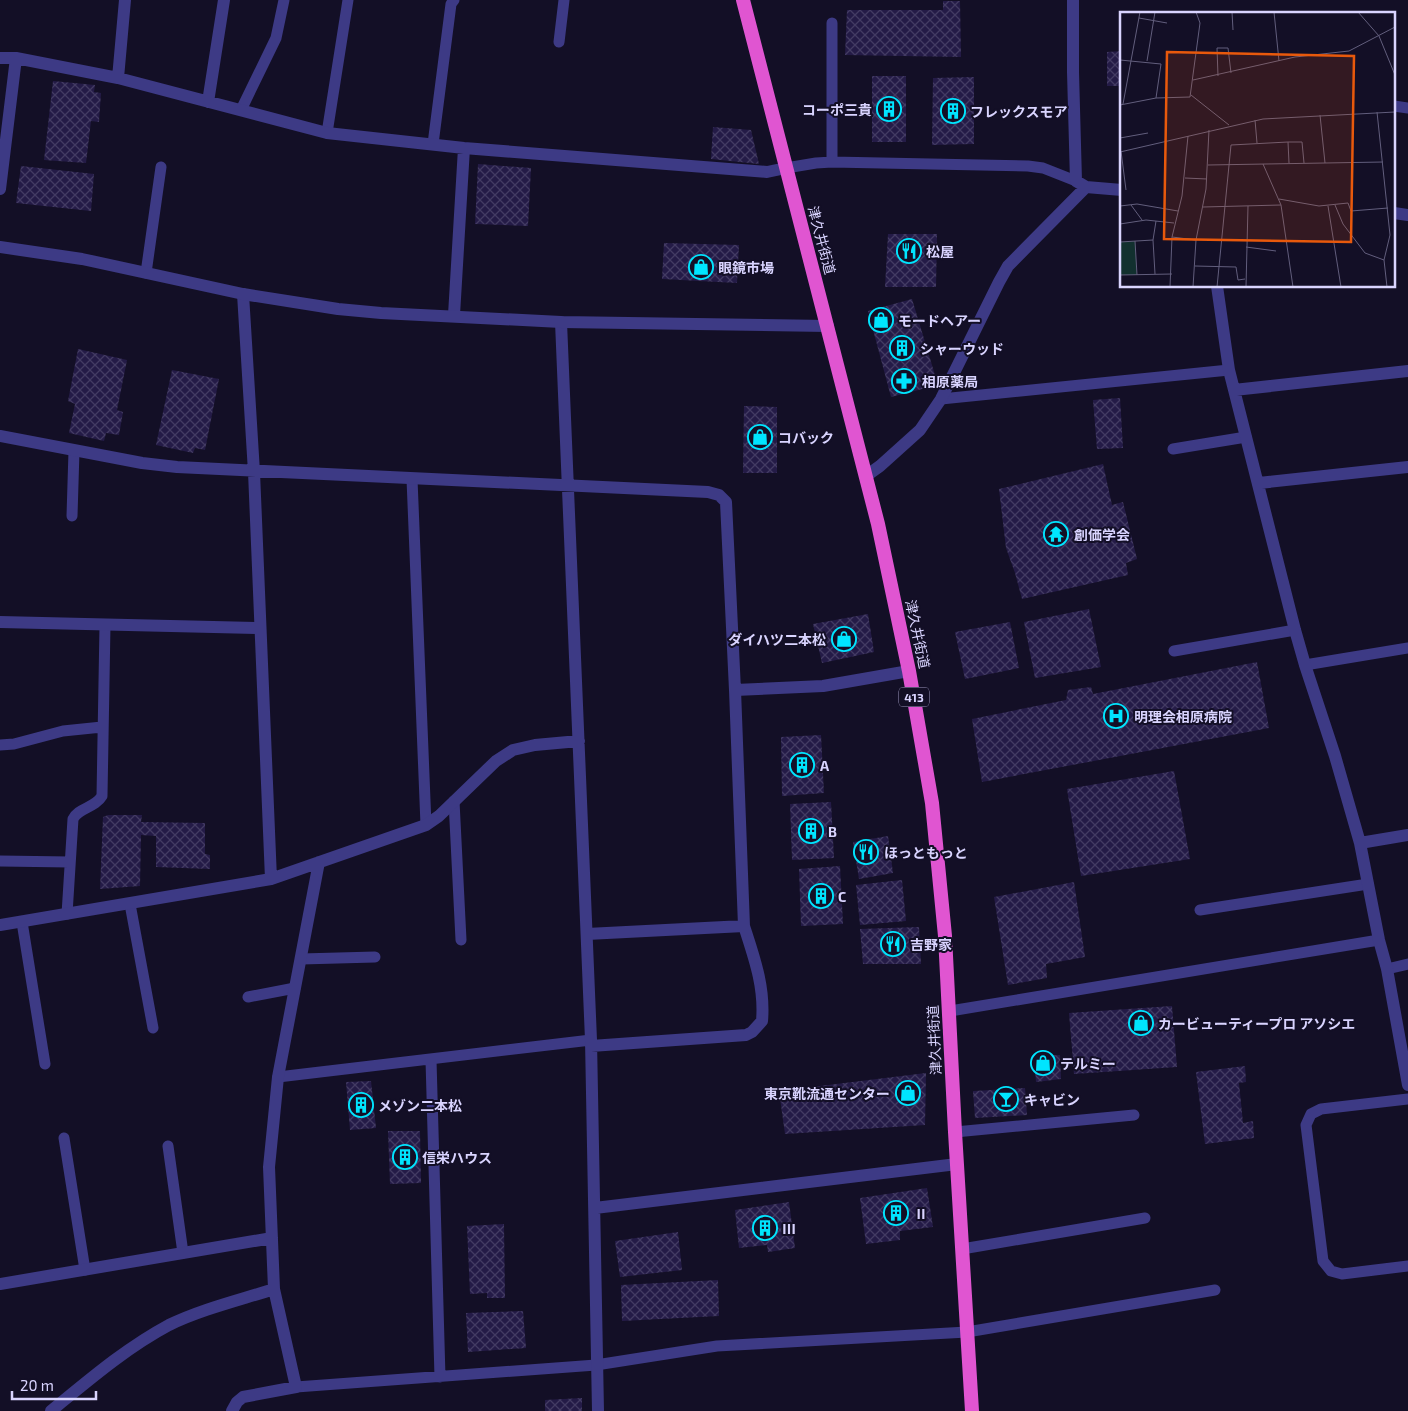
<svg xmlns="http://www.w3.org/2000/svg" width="1408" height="1411" font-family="'Exo 2','Noto Sans JP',sans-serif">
<defs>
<pattern id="building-cross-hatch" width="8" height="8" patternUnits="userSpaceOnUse" patternTransform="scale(1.25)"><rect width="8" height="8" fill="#241b47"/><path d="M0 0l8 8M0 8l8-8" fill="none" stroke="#433b63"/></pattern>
</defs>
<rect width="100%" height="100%" fill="#130f26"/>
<path fill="url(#building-cross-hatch)" d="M 943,1 L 960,1 L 961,57 L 845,55 L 847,10 L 943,10 Z
M 1122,51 L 1122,86 L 1107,86 L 1107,52 Z
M 872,76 L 906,76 L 906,142 L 872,142 Z
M 974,77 L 974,144 L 932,145 L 933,78 Z
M 53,81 L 95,85 L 94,92 L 101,93 L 99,122 L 91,121 L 86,163 L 44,160 Z
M 713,127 L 751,130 L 759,164 L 711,159 Z
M 478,164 L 531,168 L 528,226 L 475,224 Z
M 21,166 L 94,174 L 91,211 L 16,203 Z
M 888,234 L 937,234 L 936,287 L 885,287 Z
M 664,243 L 739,245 L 737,283 L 662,279 Z
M 912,299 L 938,385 L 891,397 L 868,311 Z
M 78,349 L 127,360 L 117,410 L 123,412 L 119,435 L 106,433 L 104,441 L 69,433 L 75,404 L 68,401 Z
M 172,370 L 219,379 L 205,450 L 195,448 L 193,453 L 156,445 Z
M 1120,398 L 1123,448 L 1097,449 L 1093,400 Z
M 744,406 L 777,407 L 777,473 L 743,473 Z
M 1103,464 L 1112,505 L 1123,502 L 1137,559 L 1126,563 L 1128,575 L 1022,599 L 1015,573 L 1006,548 L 999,489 Z
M 1089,609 L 1101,667 L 1035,678 L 1024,622 Z
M 868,614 L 874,652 L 822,663 L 813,624 Z
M 1010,622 L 1019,668 L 965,679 L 955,632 Z
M 1257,662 L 1269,728 L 982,782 L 972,719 L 1066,700 L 1068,690 L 1091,687 L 1093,694 Z
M 821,735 L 824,793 L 782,796 L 781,737 Z
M 1174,771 L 1190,859 L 1081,876 L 1067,789 Z
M 831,802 L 834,858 L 792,860 L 790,804 Z
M 108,815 L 142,815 L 141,822 L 205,823 L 205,854 L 210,855 L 210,869 L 156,867 L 156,836 L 141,835 L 140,886 L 100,889 L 103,817 Z
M 888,836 L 893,873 L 859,879 L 853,842 Z
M 840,866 L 843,924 L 801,926 L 799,869 Z
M 902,880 L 906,921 L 860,925 L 856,885 Z
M 1074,882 L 1085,957 L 1046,964 L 1047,978 L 1008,985 L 994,897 Z
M 919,927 L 921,964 L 863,964 L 860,929 Z
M 1172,1006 L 1177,1067 L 1074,1074 L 1069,1013 Z
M 1060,1055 L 1061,1079 L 1036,1082 L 1034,1056 Z
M 1245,1066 L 1246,1082 L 1239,1083 L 1243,1123 L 1253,1121 L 1254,1138 L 1205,1144 L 1196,1072 Z
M 926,1073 L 925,1125 L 785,1134 L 779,1091 Z
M 371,1081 L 376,1128 L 350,1130 L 346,1082 Z
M 1025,1088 L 1027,1115 L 975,1118 L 973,1091 Z
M 388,1131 L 420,1131 L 421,1183 L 390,1184 Z
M 927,1188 L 933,1227 L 900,1231 L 900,1240 L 866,1244 L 860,1198 Z
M 789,1202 L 795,1248 L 768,1252 L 767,1245 L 739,1248 L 735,1210 Z
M 504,1224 L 505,1298 L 487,1298 L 487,1293 L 470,1294 L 467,1226 Z
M 678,1232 L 682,1270 L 620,1277 L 615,1241 Z
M 718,1280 L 719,1316 L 622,1321 L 621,1285 Z
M 523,1311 L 526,1348 L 468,1352 L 466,1313 Z
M 582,1398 L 582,1411 L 545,1411 L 545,1400 Z"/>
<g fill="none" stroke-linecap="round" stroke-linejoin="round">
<path stroke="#3d3a85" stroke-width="11" d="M 832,23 L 832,162
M 559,42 L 564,0
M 1394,106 L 1408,108
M 241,110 L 276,38 L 284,0
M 327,133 L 348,0
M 433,144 L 451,4 L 454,0
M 786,168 L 816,163 L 832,162 L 1028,166 L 1043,168 L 1076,181
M 146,273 L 161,167
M 941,399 L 1229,370
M 1173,449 L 1246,437
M 412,479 L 426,825
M 72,516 L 74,451
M 1174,651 L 1295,630
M 1305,665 L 1408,648
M 0,745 L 14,744 L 63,731 L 102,727
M 454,801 L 461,940
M 0,861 L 70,862
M 130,904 L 153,1028
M 1200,910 L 1368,884
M 67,914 L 73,819 C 78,808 95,808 102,796 L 105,625
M 22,922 L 45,1064
M 301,959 L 375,957
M 1387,969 L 1408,964
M 248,997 L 295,988
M 950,1011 L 1379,940
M 431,1060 L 440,1377
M 278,1077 L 591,1040
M 1408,1099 L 1321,1109 L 1311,1114 L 1306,1125 L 1323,1261 L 1331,1271 L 1342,1274 L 1408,1266
M 955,1132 L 1134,1115
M 64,1138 L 85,1270
M 168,1146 L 183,1253
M 962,1249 L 1145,1218
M 296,1387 L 596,1365 L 717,1346 L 967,1332 L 1215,1290"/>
<path stroke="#3d3a85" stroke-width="12" d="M 1073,0 L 1073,72 L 1076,181 L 1086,187 L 1122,190
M 0,58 L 16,58 L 118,78 L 327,133 L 464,148 L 767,172 L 786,168
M 118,78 L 125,0
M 208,102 L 224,0
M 0,189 L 16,58
M 1394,213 L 1408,215
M 1217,286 L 1229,370 L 1295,630 L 1305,665 L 1335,756 L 1360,843 L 1379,940 L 1387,969 L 1408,1085
M 243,294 L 254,472 L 271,879
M 454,315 L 464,148
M 561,322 L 591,1040 L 598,1411
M 1234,390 L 1408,371
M 0,436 L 142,463 L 177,467 L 708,492 L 719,495 L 726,502 L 735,690 L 744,926 L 587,934
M 866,476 L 880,466 L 920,430 L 941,399 L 999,282 L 1008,266 L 1086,187
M 1259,483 L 1408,467
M 0,622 L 259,628
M 735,690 L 823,686 L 909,671
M 1360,843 L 1408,835
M 0,925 L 271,879 L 426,825 L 439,816 L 496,761 L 513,750 L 535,745 L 579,741
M 591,1046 L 746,1035 L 752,1032 L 762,1021 C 765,987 754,957 744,926
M 595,1208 L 957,1164
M 0,1284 L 272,1238
M 51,1411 C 89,1380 126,1348 169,1325 C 202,1309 240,1300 274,1289
M 232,1411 L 237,1402 L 243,1397 L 296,1387 L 274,1289 L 269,1167 L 278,1077 L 319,862"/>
<path stroke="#3d3a85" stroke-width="12" d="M 0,247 L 82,259 L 243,294 L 338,309 L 381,313 L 561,322 L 828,326"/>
<path stroke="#e055d1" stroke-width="14" d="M 743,0 L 878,524 L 909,671 L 932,803 L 945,936 L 955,1132 L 972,1411"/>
</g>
<defs>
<symbol id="building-ring" viewBox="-11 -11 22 22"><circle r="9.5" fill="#130f26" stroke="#00e5ff" stroke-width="1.5"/><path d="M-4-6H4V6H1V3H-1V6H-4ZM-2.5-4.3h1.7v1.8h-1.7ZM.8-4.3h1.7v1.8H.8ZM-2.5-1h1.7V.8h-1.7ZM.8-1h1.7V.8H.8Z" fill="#00e5ff"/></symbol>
<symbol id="restaurant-ring" viewBox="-11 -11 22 22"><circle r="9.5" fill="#130f26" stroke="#00e5ff" stroke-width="1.5"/><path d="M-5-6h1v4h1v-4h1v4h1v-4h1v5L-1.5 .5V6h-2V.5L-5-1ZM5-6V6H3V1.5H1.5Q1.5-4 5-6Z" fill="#00e5ff"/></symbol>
<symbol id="shop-ring" viewBox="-11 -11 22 22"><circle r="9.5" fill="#130f26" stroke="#00e5ff" stroke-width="1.5"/><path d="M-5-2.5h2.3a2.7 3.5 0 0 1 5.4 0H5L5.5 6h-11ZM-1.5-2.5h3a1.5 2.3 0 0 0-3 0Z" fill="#00e5ff"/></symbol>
<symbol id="pharmacy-ring" viewBox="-11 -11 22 22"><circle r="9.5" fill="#130f26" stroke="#00e5ff" stroke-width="1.5"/><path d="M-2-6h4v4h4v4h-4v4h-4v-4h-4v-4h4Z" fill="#00e5ff"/></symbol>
<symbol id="temple-ring" viewBox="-11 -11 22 22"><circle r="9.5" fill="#130f26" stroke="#00e5ff" stroke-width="1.5"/><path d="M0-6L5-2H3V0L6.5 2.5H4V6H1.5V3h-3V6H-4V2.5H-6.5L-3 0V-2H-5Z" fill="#00e5ff"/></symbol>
<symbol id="hospital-ring" viewBox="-11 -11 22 22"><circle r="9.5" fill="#130f26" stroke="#00e5ff" stroke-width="1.5"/><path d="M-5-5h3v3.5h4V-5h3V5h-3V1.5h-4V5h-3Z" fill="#00e5ff"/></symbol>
<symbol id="bar-ring" viewBox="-11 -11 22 22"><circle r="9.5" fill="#130f26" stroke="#00e5ff" stroke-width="1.5"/><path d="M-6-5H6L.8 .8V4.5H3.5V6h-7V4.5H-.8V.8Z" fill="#00e5ff"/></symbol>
</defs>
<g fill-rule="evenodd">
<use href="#building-ring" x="875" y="95" width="28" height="28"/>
<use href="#building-ring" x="939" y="97" width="28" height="28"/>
<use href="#restaurant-ring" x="895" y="237" width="28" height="28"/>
<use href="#shop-ring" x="687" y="253" width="28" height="28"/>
<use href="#shop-ring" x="867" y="306" width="28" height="28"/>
<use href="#building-ring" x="888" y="334" width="28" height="28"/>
<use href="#pharmacy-ring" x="890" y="367" width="28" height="28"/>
<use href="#shop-ring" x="746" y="423" width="28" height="28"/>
<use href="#temple-ring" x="1042" y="520" width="28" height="28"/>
<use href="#shop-ring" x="830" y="625" width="28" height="28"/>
<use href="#hospital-ring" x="1102" y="702" width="28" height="28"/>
<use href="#building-ring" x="788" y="751" width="28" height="28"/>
<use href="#building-ring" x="797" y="817" width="28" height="28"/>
<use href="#restaurant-ring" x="852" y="838" width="28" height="28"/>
<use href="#building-ring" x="807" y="882" width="28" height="28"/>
<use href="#restaurant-ring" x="879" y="930" width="28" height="28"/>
<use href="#shop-ring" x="1127" y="1009" width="28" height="28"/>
<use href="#shop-ring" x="1029" y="1049" width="28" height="28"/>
<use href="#shop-ring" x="894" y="1079" width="28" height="28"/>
<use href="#bar-ring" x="992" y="1085" width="28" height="28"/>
<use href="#building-ring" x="347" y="1091" width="28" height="28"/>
<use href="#building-ring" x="391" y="1143" width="28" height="28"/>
<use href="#building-ring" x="882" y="1199" width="28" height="28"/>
<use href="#building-ring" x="751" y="1214" width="28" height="28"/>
</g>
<g text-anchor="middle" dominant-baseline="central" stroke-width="4" stroke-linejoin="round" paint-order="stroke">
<rect fill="#130f26" stroke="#9e99be" stroke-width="1" x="899" y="687.5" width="30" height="19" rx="4"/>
<g font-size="12" font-weight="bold" fill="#d9d4ff">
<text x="914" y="697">413</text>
</g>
<g font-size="14" font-weight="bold" fill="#d9d4ff" stroke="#130f26" text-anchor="start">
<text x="872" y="109" text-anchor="end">コーポ三貴</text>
<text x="970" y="111">フレックスモア</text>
<text x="926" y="251">松屋</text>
<text x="718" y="267">眼鏡市場</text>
<text x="898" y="320">モードヘアー</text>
<text x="920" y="348">シャーウッド</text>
<text x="922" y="381">相原薬局</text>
<text x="778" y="437">コバック</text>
<text x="1074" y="534">創価学会</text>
<text x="826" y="639" text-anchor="end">ダイハツ二本松</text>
<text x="1134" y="716">明理会相原病院</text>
<text x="820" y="765">A</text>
<text x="828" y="831">B</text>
<text x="884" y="852">ほっともっと</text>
<text x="838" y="896">C</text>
<text x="910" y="944">吉野家</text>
<text x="1158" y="1023">カービューティープロ アソシエ</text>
<text x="1060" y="1063">テルミー</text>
<text x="890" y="1093" text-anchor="end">東京靴流通センター</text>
<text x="1024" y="1099">キャビン</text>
<text x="378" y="1105">メゾン二本松</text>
<text x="422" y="1157">信栄ハウス</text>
<text x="914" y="1213">Ⅱ</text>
<text x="782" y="1228">Ⅲ</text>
</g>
<g font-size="14" fill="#d9d4ff" stroke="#130f26">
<text transform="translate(822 240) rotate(75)">津久井街道</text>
<text transform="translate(918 634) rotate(78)">津久井街道</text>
<text transform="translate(934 1040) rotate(-93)">津久井街道</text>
</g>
</g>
<g transform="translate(1120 12)">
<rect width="275" height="275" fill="#130f26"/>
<path d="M 15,229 L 17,263 L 0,263 L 0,230 Z" fill="#12302f"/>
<path fill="none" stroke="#625e7d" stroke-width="1" d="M 112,0 L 113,18M 154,0 L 159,49M 238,0 L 259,24 L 275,63M 19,6 L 47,11M 0,48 L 41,52 L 36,86M 27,49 L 35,0M 98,64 L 97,36 L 108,36 L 111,61M 73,68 L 175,45 L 229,39 L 275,15M 71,83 L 109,113M 3,92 L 20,0M 0,93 L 36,86 L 70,85 L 80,11 L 76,0M 257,100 L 270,223 L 264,248 L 267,275M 200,103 L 205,151M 135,108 L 137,131M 0,126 L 28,121M 168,130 L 182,130 L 184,151M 1,139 L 6,178M 0,140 L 143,107 L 275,100M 143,152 L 161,193 L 173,275M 88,153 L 263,150M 65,166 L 87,167M 159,187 L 199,194 L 228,191 L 231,199 L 268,196M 11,193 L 22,208M 215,193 L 223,212 L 245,241 L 264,248M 0,194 L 17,192 L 58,199M 208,194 L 221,275M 83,195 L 161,193M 0,212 L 26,208 L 54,211M 52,225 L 76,228M 15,229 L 17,263M 0,230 L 33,228M 126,235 L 156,239M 75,254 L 116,255 L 118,268 L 125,267M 35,262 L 33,228 L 36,209M 0,263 L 52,262M 50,275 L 52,225 L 62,184 L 68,124M 73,275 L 76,228 L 86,177 L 89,118M 97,275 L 111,133 L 168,130 L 169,151M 126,275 L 128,194"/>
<path fill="#e8590c" fill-opacity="0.15" stroke="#e8590c" stroke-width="2.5" d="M 47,40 L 234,44 L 231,230 L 44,227 Z"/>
<rect width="275" height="275" fill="none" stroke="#d9d4ff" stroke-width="2.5"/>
</g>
<path d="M12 1391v8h84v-8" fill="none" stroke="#d9d4ff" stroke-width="2.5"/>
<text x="20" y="1391" font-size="15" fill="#d9d4ff" stroke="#130f26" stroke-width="4" paint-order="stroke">20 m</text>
</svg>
